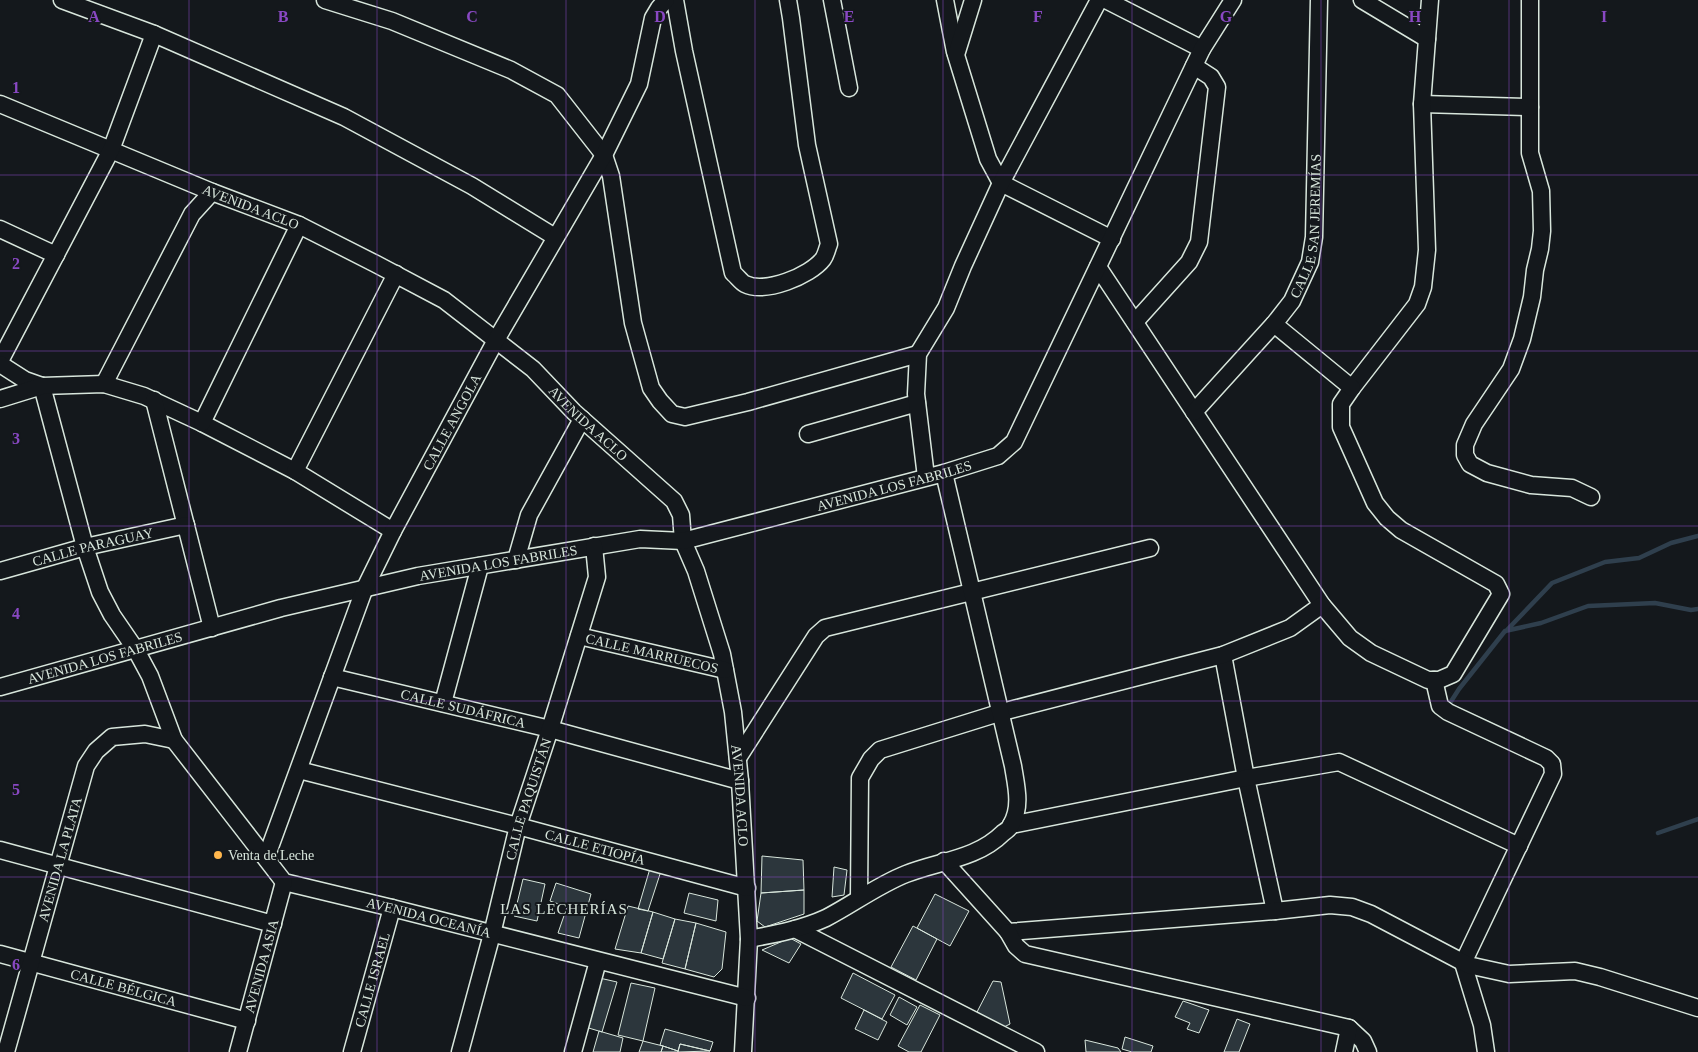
<svg xmlns="http://www.w3.org/2000/svg" width="1698" height="1052" font-family="'Times New Roman',serif">
<rect width="100%" height="100%" fill="#14181c"/>
<g fill="none" stroke-linecap="round" stroke-linejoin="round">
<path stroke="#2f3f4d" stroke-width="4.5" d="M 1506,631 L 1552,583 L 1605,562 L 1639,558 L 1671,543 L 1698,536
M 1450,703 L 1459,689 L 1505,631 L 1541,623 L 1588,606 L 1655,603 L 1691,610 L 1698,609
M 1658,833 L 1698,819"/>
</g>
<path fill="#2c363c" stroke="#d8e6dc" d="M 762,856 L 803,860 L 804,890 L 761,893 Z
M 651,865 L 662,868 L 648,911 L 638,909 Z
M 834,867 L 847,870 L 844,895 L 832,897 Z
M 523,879 L 545,884 L 537,921 L 514,916 Z
M 556,883 L 591,894 L 579,938 L 558,933 L 567,907 L 550,901 Z
M 804,890 L 804,914 L 765,927 L 757,921 L 761,893 Z
M 689,893 L 718,900 L 716,921 L 684,913 Z
M 935,894 L 969,911 L 950,946 L 917,928 Z
M 628,906 L 653,912 L 641,953 L 615,949 Z
M 653,912 L 675,919 L 663,959 L 641,953 Z
M 675,919 L 696,923 L 685,969 L 662,963 Z
M 696,923 L 726,932 L 722,969 L 714,977 L 685,969 Z
M 913,926 L 937,939 L 916,980 L 891,967 Z
M 790,938 L 801,944 L 789,963 L 762,950 Z
M 853,973 L 895,995 L 882,1019 L 841,998 Z
M 595,977 L 617,982 L 602,1032 L 582,1026 Z
M 993,981 L 1001,982 L 1010,1024 L 1004,1027 L 977,1012 Z
M 631,983 L 655,988 L 643,1041 L 618,1035 Z
M 899,997 L 917,1007 L 907,1025 L 890,1015 Z
M 1183,1001 L 1209,1010 L 1199,1033 L 1187,1029 L 1190,1023 L 1175,1017 Z
M 920,1005 L 940,1015 L 921,1052 L 909,1052 L 898,1046 Z
M 864,1010 L 887,1022 L 878,1040 L 855,1029 Z
M 1237,1019 L 1250,1024 L 1239,1052 L 1224,1052 Z
M 665,1029 L 713,1042 L 710,1051 L 680,1044 L 678,1051 L 660,1045 Z
M 599,1031 L 623,1038 L 620,1052 L 593,1052 Z
M 1125,1037 L 1153,1046 L 1151,1052 L 1132,1052 L 1122,1049 Z
M 1085,1040 L 1118,1048 L 1121,1052 L 1086,1052 Z
M 643,1041 L 663,1046 L 661,1052 L 639,1052 Z
M 680,1044 L 710,1051 L 678,1052 Z
M 663,1046 L 678,1051 L 678,1052 L 661,1052 Z"/>
<g fill="none" stroke-linecap="round" stroke-linejoin="round">
<defs>
<g id="minor">
<path d="M 62,0 L 154,34 L 344,117 L 472,186 L 555,237"/>
<path d="M 325,0 L 392,21 L 511,70 L 557,95 L 604,155 L 611,176 L 633,323 L 651,388 L 660,401 L 672,414 L 685,417 L 748,402 L 918,354"/>
<path d="M 675,0 L 684,51 L 733,273 C 737,276 741,282 745,284 C 765,294 810,276 823,259 C 826,255 827,249 829,244 L 807,145 L 791,18 L 788,0"/>
<path d="M 832,0 L 849,88"/>
<path d="M 945,0 L 955,52"/>
<path d="M 973,0 L 956,55 L 988,159 L 1001,183 L 1112,239"/>
<path d="M 1106,0 L 1202,49"/>
<path d="M 1362,0 L 1427,39"/>
<path d="M 1530,0 L 1530,153 L 1541,191 L 1542,231 L 1540,249 L 1535,270 L 1532,297 L 1522,339 L 1511,369 L 1474,424 L 1465,445 L 1465,455 L 1470,464 L 1487,473 L 1531,485 L 1572,488 L 1591,497"/>
<path id="s1" d="M 0,104 L 212,192 L 299,225 L 376,264 L 444,300 L 533,369 L 574,412 L 674,501 L 681,515 L 683,541 L 696,571 L 722,654 L 733,712 L 740,781 L 749,939 L 743,1052"/>
<path d="M 1422,104 L 1530,107"/>
<path d="M 0,229 L 56,255"/>
<path d="M 1098,267 L 1322,605 L 1350,638 L 1371,653 L 1428,680 L 1439,680 L 1453,674 L 1501,594 L 1496,584 L 1401,530 L 1387,518 L 1375,503 L 1341,427 L 1341,404 L 1352,388 L 1417,304 L 1423,287 L 1427,250 L 1422,104 L 1430,0"/>
<path d="M 1135,322 L 1189,262 L 1199,242 L 1217,87 L 1211,77 L 1194,66"/>
<path d="M 1274,324 L 1352,388"/>
<path d="M 0,361 L 111,150 L 154,34"/>
<path d="M 0,364 L 25,380 L 42,386"/>
<path d="M 104,384 L 192,214 L 212,192"/>
<path id="s2" d="M 42,386 L 85,547 L 100,592 L 112,615 L 136,650 L 150,676 L 174,740 L 284,882 L 392,908 L 747,998"/>
<path d="M 0,399 L 42,386 L 104,384 L 144,396 L 202,423 L 295,471 L 393,531"/>
<path d="M 154,400 L 212,628"/>
<path id="s3" d="M 1194,412 L 1274,324 L 1292,301 L 1310,262 L 1314,237 L 1319,0"/>
<path d="M 202,423 L 299,225"/>
<path d="M 808,434 L 917,403"/>
<path d="M 295,471 L 396,274"/>
<path d="M 926,477 L 916,394 L 918,354 L 946,308 L 963,266 L 1001,183 L 1099,0"/>
<path d="M 516,560 L 529,515 L 582,419"/>
<path id="s4" d="M 0,571 L 85,547 L 186,525"/>
<path id="s5" d="M 579,636 L 725,670"/>
<path d="M 1223,655 L 1246,778 L 1275,911"/>
<path id="s6" d="M 332,677 L 550,729 L 740,781"/>
<path d="M 1434,680 L 1440,706 L 1448,712 L 1546,758 L 1552,764 L 1553,774 L 1463,963 L 1482,1025 L 1486,1052"/>
<path id="s7" d="M 0,687 L 281,608 L 418,576 L 640,539 L 683,541 L 944,473 L 998,456 L 1014,442 L 1202,49 L 1233,0"/>
<path d="M 443,703 L 480,566"/>
<path d="M 738,758 L 816,636 L 825,628 L 1150,548"/>
<path id="s8" d="M 299,770 L 518,826 L 747,888"/>
<path d="M 1011,825 L 1246,778 L 1339,762 L 1519,846"/>
<path d="M 0,850 L 273,924"/>
<path id="s9" d="M 266,858 L 364,590 L 393,531 L 496,340 L 604,155 L 639,84 L 653,18 L 659,8 L 666,0"/>
<path d="M 944,861 L 1008,932 L 1275,911 L 1330,905 L 1352,907 L 1371,914 L 1468,965 L 1509,974 L 1575,971 L 1600,977 L 1698,1008"/>
<path d="M 859,898 L 860,778 L 871,759 L 880,750 L 1002,712 L 1223,655 L 1290,628 L 1322,605"/>
<path d="M 795,929 L 1036,1052"/>
<path d="M 1008,932 L 1016,946 L 1025,954 L 1349,1028 L 1363,1041 L 1368,1052"/>
<path d="M 749,939 C 775,934 802,929 826,918 C 853,904 878,885 906,874 C 939,861 977,859 1003,833 C 1006,831 1010,828 1011,825 C 1022,807 1016,785 1013,766 L 944,473"/>
<path id="s10" d="M 0,954 L 247,1021"/>
<path id="s11" d="M 6,1052 L 86,766 L 96,751 L 112,737 L 145,734 L 174,740"/>
<path id="s12" d="M 238,1052 L 284,882"/>
<path id="s13" d="M 352,1052 L 392,908"/>
<path id="s14" d="M 460,1052 L 492,934 L 518,826 L 550,729 L 597,577 L 594,546"/>
<path d="M 573,1052 L 598,961"/>
<path d="M 1344,1052 L 1349,1028"/>
</g>
</defs>
<use href="#minor" stroke="#d8e6dc" stroke-width="19"/>
<use href="#minor" stroke="#14181c" stroke-width="16"/>
</g>
<path fill="none" stroke="#8948c3" stroke-width="1" stroke-opacity="0.55" d="M 189,0 L 189,1052M 377,0 L 377,1052M 566,0 L 566,1052M 755,0 L 755,1052M 943,0 L 943,1052M 1132,0 L 1132,1052M 1321,0 L 1321,1052M 1509,0 L 1509,1052M 0,175 L 1698,175M 0,351 L 1698,351M 0,526 L 1698,526M 0,701 L 1698,701M 0,877 L 1698,877"/>
<circle fill="#ffb74d" stroke="#14181c" stroke-width="2" cx="218" cy="855" r="5"/>
<g text-anchor="middle" dominant-baseline="central" stroke-width="4" stroke-linejoin="round" paint-order="stroke">
<g font-size="14" fill="#d8e6dc" stroke="#14181c">
<text stroke="none"><textPath href="#s1" startOffset="271">AVENIDA ACLO</textPath></text>
<text stroke="none"><textPath href="#s3" startOffset="226">CALLE SAN JEREMÍAS</textPath></text>
<text stroke="none"><textPath href="#s9" startOffset="475">CALLE ANGOLA</textPath></text>
<text stroke="none"><textPath href="#s1" startOffset="676">AVENIDA ACLO</textPath></text>
<text stroke="none"><textPath href="#s7" startOffset="919">AVENIDA LOS FABRILES</textPath></text>
<text stroke="none"><textPath href="#s4" startOffset="96">CALLE PARAGUAY</textPath></text>
<text stroke="none"><textPath href="#s7" startOffset="514">AVENIDA LOS FABRILES</textPath></text>
<text stroke="none"><textPath href="#s5" startOffset="75">CALLE MARRUECOS</textPath></text>
<text stroke="none"><textPath href="#s7" startOffset="109">AVENIDA LOS FABRILES</textPath></text>
<text stroke="none"><textPath href="#s6" startOffset="135">CALLE SUDÁFRICA</textPath></text>
<text stroke="none"><textPath href="#s1" startOffset="1096">AVENIDA ACLO</textPath></text>
<text stroke="none"><textPath href="#s14" startOffset="262">CALLE PAQUISTÁN</textPath></text>
<text stroke="none"><textPath href="#s8" startOffset="306">CALLE ETIOPÍA</textPath></text>
<text stroke="none"><textPath href="#s11" startOffset="200">AVENIDA LA PLATA</textPath></text>
<text stroke="none"><textPath href="#s2" startOffset="709">AVENIDA OCEANÍA</textPath></text>
<text stroke="none"><textPath href="#s12" startOffset="89">AVENIDA ASIA</textPath></text>
<text stroke="none"><textPath href="#s13" startOffset="75">CALLE ISRAEL</textPath></text>
<text stroke="none"><textPath href="#s10" startOffset="128">CALLE BÉLGICA</textPath></text>
</g>
<g font-size="14" fill="#d8e6dc" stroke="#14181c" text-anchor="start">
<text x="228" y="855">Venta de Leche</text>
</g>
<g font-size="15" letter-spacing="1" fill="#d8e6dc" stroke="#14181c">
<text x="564" y="909">LAS LECHERÍAS</text>
</g>
</g>
<g font-size="16" text-anchor="middle" font-weight="bold" fill="#8948c3" stroke="#14181c" stroke-width="4" stroke-linejoin="round" paint-order="stroke">
<text x="94" y="22">A</text>
<text x="283" y="22">B</text>
<text x="472" y="22">C</text>
<text x="660" y="22">D</text>
<text x="849" y="22">E</text>
<text x="1038" y="22">F</text>
<text x="1226" y="22">G</text>
<text x="1415" y="22">H</text>
<text x="1604" y="22">I</text>
<text x="16" y="93">1</text>
<text x="16" y="269">2</text>
<text x="16" y="444">3</text>
<text x="16" y="619">4</text>
<text x="16" y="795">5</text>
<text x="16" y="970">6</text>
</g>
</svg>
